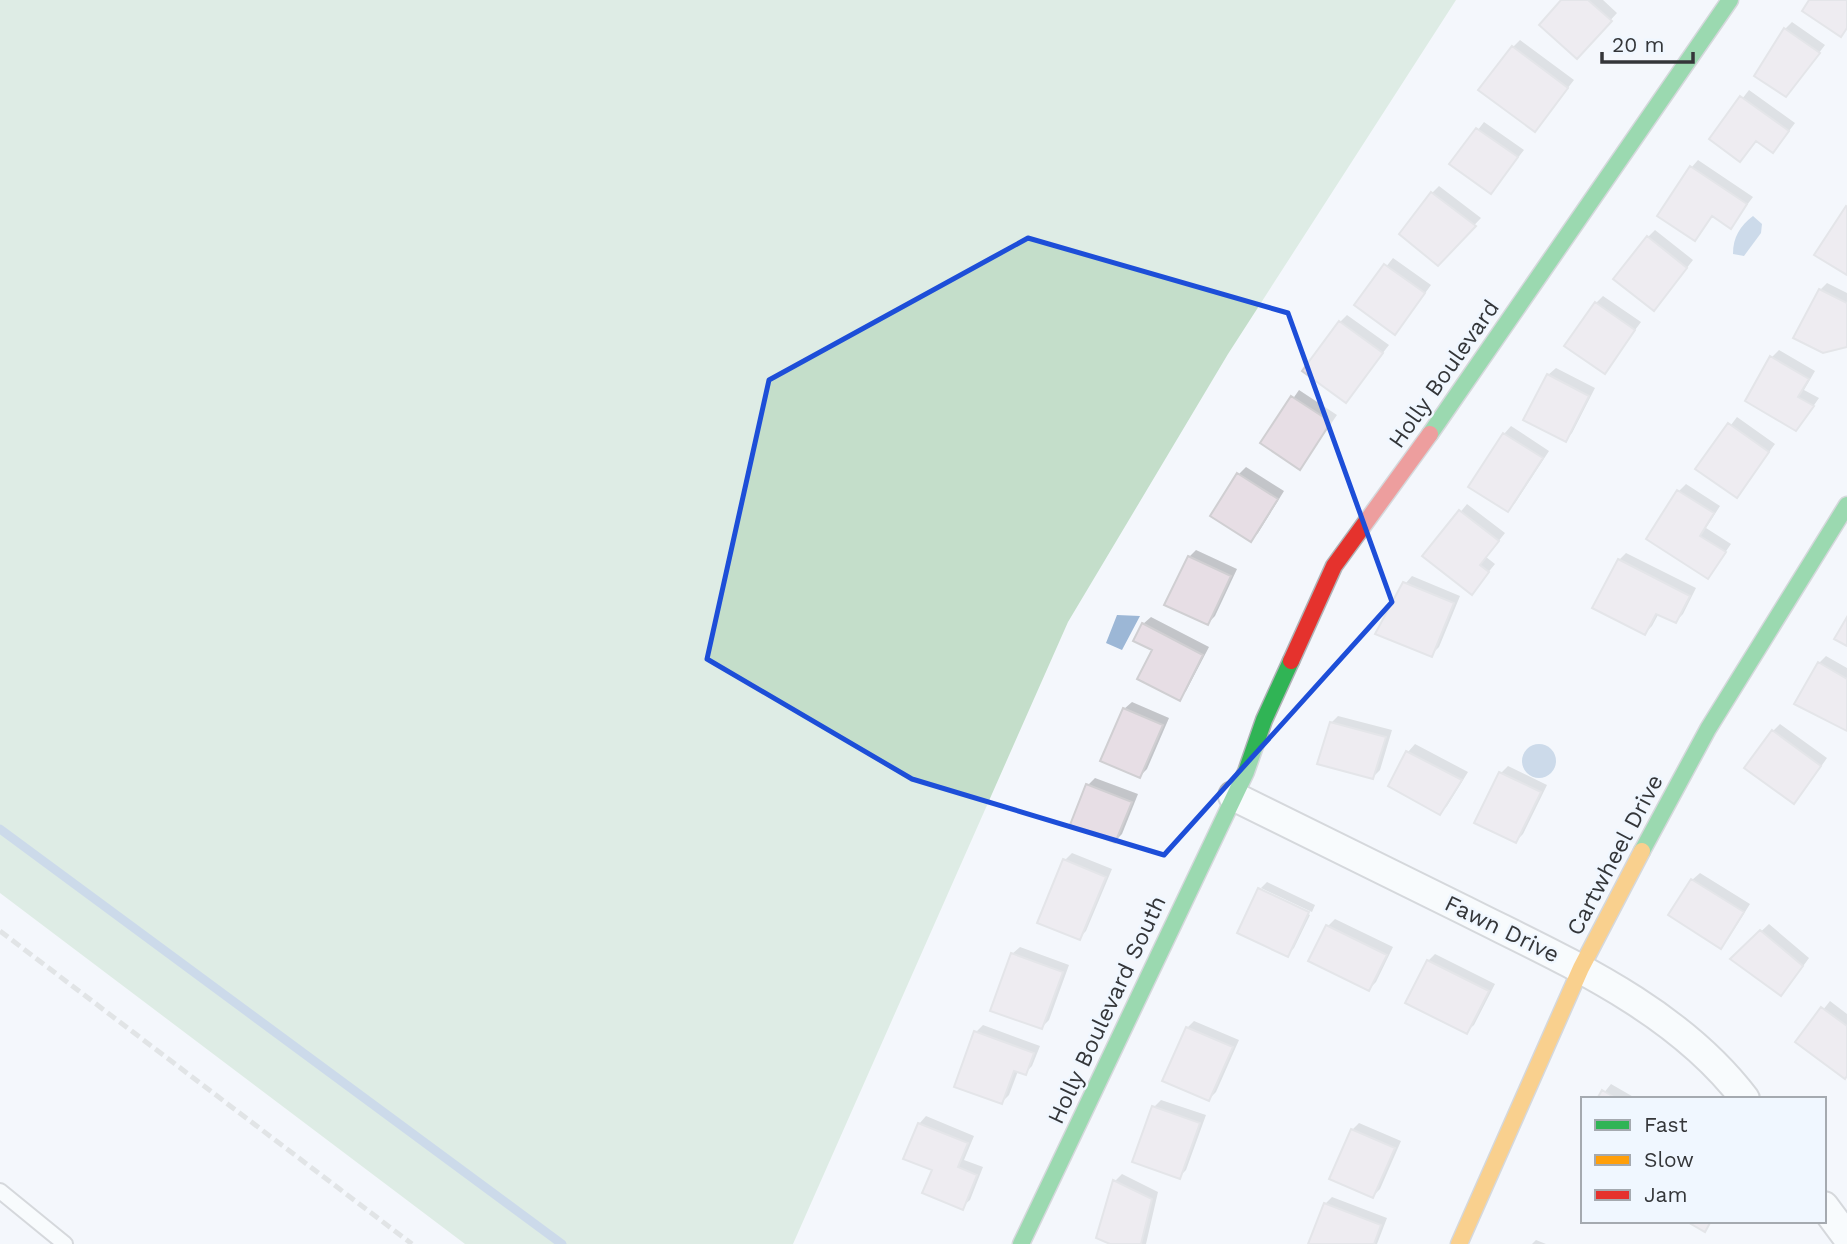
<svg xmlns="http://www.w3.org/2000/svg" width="1847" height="1244" font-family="'Work Sans',sans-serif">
<rect width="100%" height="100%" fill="#f4f7fc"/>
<path fill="#c4deca" d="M 0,0 L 1456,0 L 1228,354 L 1068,622 L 793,1244 L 465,1244 L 0,893 Z"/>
<path fill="#9cb7d6" d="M 1753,216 L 1762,224 L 1761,233 L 1744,256 L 1733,254 C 1733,237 1740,226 1753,216 Z
M 1117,615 L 1140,616 L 1122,650 L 1106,643 Z
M1522 761a17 17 0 1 1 34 0a17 17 0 1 1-34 0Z"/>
<path fill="#0003" d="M 1564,0 L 1603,0 L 1617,13 L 1584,49 Z
M 1792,22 L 1825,45 L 1793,87 L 1785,29 Z
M 1520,40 L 1574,80 L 1535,130 L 1513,47 Z
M 1749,90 L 1795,123 L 1780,143 L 1757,139 L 1711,139 Z
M 1484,122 L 1524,150 L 1491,192 L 1452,164 Z
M 1698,160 L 1753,197 L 1731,226 L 1713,215 L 1695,239 L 1691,168 Z
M 1439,186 L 1481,218 L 1445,256 L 1432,193 Z
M 1655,230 L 1693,260 L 1661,301 L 1648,237 Z
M 1393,258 L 1431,285 L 1402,325 L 1356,305 Z
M 1827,283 L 1847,293 L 1847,345 L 1820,290 Z
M 1603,296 L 1641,322 L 1604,372 L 1596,303 Z
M 1347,315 L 1389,345 L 1346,400 L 1340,322 Z
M 1779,350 L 1815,371 L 1804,390 L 1819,398 L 1803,421 L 1772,357 Z
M 1556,368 L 1595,388 L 1572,433 L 1565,440 L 1548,375 Z
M 1299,390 L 1337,415 L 1300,468 L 1262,443 Z
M 1737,417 L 1775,444 L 1737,496 L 1698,469 Z
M 1511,426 L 1549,451 L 1515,503 L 1508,510 L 1471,486 L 1504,434 Z
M 1246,467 L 1284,491 L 1258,533 L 1251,540 L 1238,475 Z
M 1686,484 L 1720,506 L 1706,528 L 1731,544 L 1708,577 L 1648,539 L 1679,491 Z
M 1467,504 L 1505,533 L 1486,557 L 1495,564 L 1478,585 L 1425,556 Z
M 1196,550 L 1237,569 L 1215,616 L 1208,623 L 1189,557 Z
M 1626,553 L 1696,588 L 1683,614 L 1676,621 L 1659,613 L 1652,626 L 1645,633 L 1619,560 Z
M 1412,576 L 1460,596 L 1439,647 L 1431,655 L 1405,584 Z
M 1151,617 L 1209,647 L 1186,691 L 1179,698 L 1143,624 Z
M 1826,656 L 1847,668 L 1847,730 L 1819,663 Z
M 1132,702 L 1169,718 L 1147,769 L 1140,776 L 1124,709 Z
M 1338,716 L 1392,730 L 1380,770 L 1373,777 L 1331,723 Z
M 1780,724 L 1827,758 L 1801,795 L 1773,731 Z
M 1415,744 L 1468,772 L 1447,806 L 1440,813 L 1390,785 L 1408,752 Z
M 1508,766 L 1547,785 L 1523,834 L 1516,841 L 1476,822 L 1501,773 Z
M 1095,778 L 1138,794 L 1122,834 L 1115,841 L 1088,785 Z
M 1072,853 L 1112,869 L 1086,931 L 1079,938 L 1065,860 Z
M 1700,873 L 1750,904 L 1728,939 L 1721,946 L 1692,880 Z
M 1267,882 L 1315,905 L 1312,912 L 1261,888 Z
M 1260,891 L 1310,915 L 1294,948 L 1287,955 Z
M 1335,919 L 1393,947 L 1376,982 L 1369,989 L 1328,926 Z
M 1769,924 L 1809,958 L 1788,987 L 1733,958 Z
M 1020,947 L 1069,965 L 1049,1020 L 1042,1027 L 1012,954 Z
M 1435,954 L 1495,984 L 1474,1025 L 1466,1032 L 1428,961 Z
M 1830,1001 L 1847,1014 L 1847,1074 L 1798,1042 Z
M 1194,1021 L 1239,1040 L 1216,1092 L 1209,1099 L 1187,1028 Z
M 983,1025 L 1040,1046 L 1032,1066 L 1025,1073 L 1018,1071 L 1009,1095 L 1002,1102 L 976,1032 Z
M 1611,1084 L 1637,1099 L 1599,1099 Z
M 1161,1100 L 1206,1115 L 1186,1170 L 1179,1177 L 1154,1107 Z
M 926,1116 L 974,1136 L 964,1160 L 983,1167 L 970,1200 L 962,1207 L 934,1169 L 919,1124 Z
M 1359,1123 L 1401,1141 L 1380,1189 L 1373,1196 L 1352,1130 Z
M 1122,1174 L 1158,1192 L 1146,1244 L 1115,1244 L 1115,1181 Z
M 1332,1197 L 1387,1218 L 1377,1244 L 1310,1244 L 1325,1204 Z
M 1536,1240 L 1546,1244 L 1532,1244 Z"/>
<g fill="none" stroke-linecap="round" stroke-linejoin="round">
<path stroke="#9cb7d6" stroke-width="9" d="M 0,829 L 562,1244"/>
</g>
<path fill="#e7dee5" stroke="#d0cfd2" stroke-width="2" d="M 1561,0 L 1588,0 L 1612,21 L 1577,59 L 1539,25 Z
M 1809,0 L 1847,0 L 1847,28 L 1841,37 L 1802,11 Z
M 1784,28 L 1820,53 L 1786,97 L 1754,76 Z
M 1512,46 L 1568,88 L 1535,132 L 1478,90 Z
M 1740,96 L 1789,131 L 1773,153 L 1756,141 L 1740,162 L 1709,139 Z
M 1476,128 L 1518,157 L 1491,194 L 1449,164 Z
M 1690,166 L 1747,204 L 1731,229 L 1712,216 L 1695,241 L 1657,216 Z
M 1431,192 L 1476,226 L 1438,266 L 1399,234 Z
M 1846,206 L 1847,207 L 1847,275 L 1814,255 Z
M 1647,236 L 1687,268 L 1654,311 L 1613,279 Z
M 1384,264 L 1425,293 L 1395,335 L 1354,305 Z
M 1819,289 L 1847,303 L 1847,347 L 1823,353 L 1793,338 Z
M 1595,302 L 1635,330 L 1605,374 L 1564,346 Z
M 1339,321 L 1383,353 L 1346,403 L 1302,371 Z
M 1770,356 L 1809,379 L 1798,397 L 1814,406 L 1796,431 L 1745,401 Z
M 1547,374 L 1589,396 L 1566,442 L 1523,420 Z
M 1291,396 L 1331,422 L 1300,470 L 1260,443 Z
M 1728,423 L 1769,452 L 1737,498 L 1695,469 Z
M 1503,433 L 1543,458 L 1508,512 L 1468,487 Z
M 1237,473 L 1278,499 L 1251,542 L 1210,516 Z
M 1677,490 L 1714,513 L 1700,536 L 1726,552 L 1708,579 L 1646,539 Z
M 1459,510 L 1499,541 L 1480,565 L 1489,572 L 1472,595 L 1422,556 Z
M 1188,556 L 1231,576 L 1208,625 L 1164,605 Z
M 1618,559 L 1690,596 L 1676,623 L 1656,614 L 1645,635 L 1592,608 Z
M 1403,582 L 1454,603 L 1432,657 L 1375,634 Z
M 1847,617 L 1847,646 L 1834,639 Z
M 1142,623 L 1203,655 L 1180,701 L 1137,679 L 1152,650 L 1133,641 Z
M 1818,662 L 1847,679 L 1847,731 L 1794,704 Z
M 1123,708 L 1163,725 L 1140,778 L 1100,761 Z
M 1330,722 L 1386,737 L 1373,779 L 1317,764 Z
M 1772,730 L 1821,766 L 1794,804 L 1744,768 Z
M 1406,751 L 1462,780 L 1440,815 L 1388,786 Z
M 1499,772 L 1541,792 L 1516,843 L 1474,823 Z
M 1086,784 L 1132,802 L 1115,843 L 1070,825 Z
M 1063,859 L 1106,877 L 1080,940 L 1037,923 Z
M 1691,879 L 1744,912 L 1721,949 L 1668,915 Z
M 1258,888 L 1309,912 L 1288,957 L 1237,933 Z
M 1326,925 L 1387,955 L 1369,991 L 1308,961 Z
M 1760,930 L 1803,966 L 1781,996 L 1730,959 Z
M 1011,953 L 1063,972 L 1042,1029 L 990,1011 Z
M 1427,960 L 1489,991 L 1467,1034 L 1405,1003 Z
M 1821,1007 L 1847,1026 L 1847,1076 L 1845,1079 L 1795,1042 Z
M 1186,1027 L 1233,1047 L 1209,1101 L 1162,1081 Z
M 974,1031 L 1034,1053 L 1026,1075 L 1014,1071 L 1002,1104 L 954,1087 Z
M 1602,1090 L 1617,1099 L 1597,1099 Z
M 1152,1106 L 1200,1123 L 1180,1179 L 1132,1162 Z
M 918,1123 L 968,1143 L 958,1167 L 977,1175 L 963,1210 L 922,1193 L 932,1170 L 903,1159 Z
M 1351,1129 L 1395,1148 L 1373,1198 L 1329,1179 Z
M 1113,1180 L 1152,1199 L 1141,1244 L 1110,1244 L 1096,1238 Z
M 1324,1203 L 1381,1225 L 1374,1244 L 1308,1244 Z
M 1686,1221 L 1711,1221 L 1705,1232 Z"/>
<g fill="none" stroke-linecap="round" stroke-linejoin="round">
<defs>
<path id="lane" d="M 0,1191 L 65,1244"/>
<path id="street" d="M 1233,796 C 1311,834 1388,873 1466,911 C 1565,961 1676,1008 1745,1099
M 1824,1206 L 1847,1237"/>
<path id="fast" d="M 1430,434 L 1730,0
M 1642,851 L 1708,729 L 1847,505
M 1021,1244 L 1246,772 L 1264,720 L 1291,661"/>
<path id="slow" d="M 1459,1244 L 1581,968 L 1642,851"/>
<path id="jam" d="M 1291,661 L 1334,566 L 1430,434"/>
</defs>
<use href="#lane" stroke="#b0b2b6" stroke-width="18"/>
<use href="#street" stroke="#b0b2b6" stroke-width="32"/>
<use href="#fast" stroke="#b0b2b6" stroke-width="19"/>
<use href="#slow" stroke="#b0b2b6" stroke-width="19"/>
<use href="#jam" stroke="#b0b2b6" stroke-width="19"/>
<use href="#lane" stroke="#fdfeff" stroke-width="14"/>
<use href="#street" stroke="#fdfeff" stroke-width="28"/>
<use href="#fast" stroke="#30b455" stroke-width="16"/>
<use href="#slow" stroke="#ff9f0a" stroke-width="16"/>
<use href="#jam" stroke="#e5322d" stroke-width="16"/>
<path stroke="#cbcccd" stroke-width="5" stroke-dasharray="10 5" stroke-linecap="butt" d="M 0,931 L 412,1244"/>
</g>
<path d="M0 0H1847V1244H0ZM 1028,238 L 1288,313 L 1392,602 L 1164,855 L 912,779 L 707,659 L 769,380 Z" fill="#f4f7fc" fill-opacity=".55" fill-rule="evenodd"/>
<path fill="none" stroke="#1d4ed8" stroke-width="5" stroke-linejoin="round" d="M 1028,238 L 1288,313 L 1392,602 L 1164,855 L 912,779 L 707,659 L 769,380 Z"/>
<g text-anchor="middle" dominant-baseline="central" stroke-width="5" stroke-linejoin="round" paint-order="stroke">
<g font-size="23" fill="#343639" stroke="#f0f7ff">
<text transform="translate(1444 374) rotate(-55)">Holly Boulevard</text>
<text transform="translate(1615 855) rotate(-62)">Cartwheel Drive</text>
<text transform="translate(1502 929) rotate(26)">Fawn Drive</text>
<text transform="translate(1107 1010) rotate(-65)">Holly Boulevard South</text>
</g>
</g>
<rect x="1581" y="1097" width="245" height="126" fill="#f0f7ff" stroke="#a5aab0" stroke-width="2"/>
<rect x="1595" y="1120" width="35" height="10" fill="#30b455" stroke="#a5aab0" stroke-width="2"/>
<text x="1644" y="1132" font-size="21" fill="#343639">Fast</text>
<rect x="1595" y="1155" width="35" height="10" fill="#ff9f0a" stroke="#a5aab0" stroke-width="2"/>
<text x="1644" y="1167" font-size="21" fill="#343639">Slow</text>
<rect x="1595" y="1190" width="35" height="10" fill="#e5322d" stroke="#a5aab0" stroke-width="2"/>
<text x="1644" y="1202" font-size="21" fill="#343639">Jam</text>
<path d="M1602 52v10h91v-10" fill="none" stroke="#343639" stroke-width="3.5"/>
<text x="1612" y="52" font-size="21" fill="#343639" stroke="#f0f7ff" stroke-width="5" paint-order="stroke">20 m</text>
</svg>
